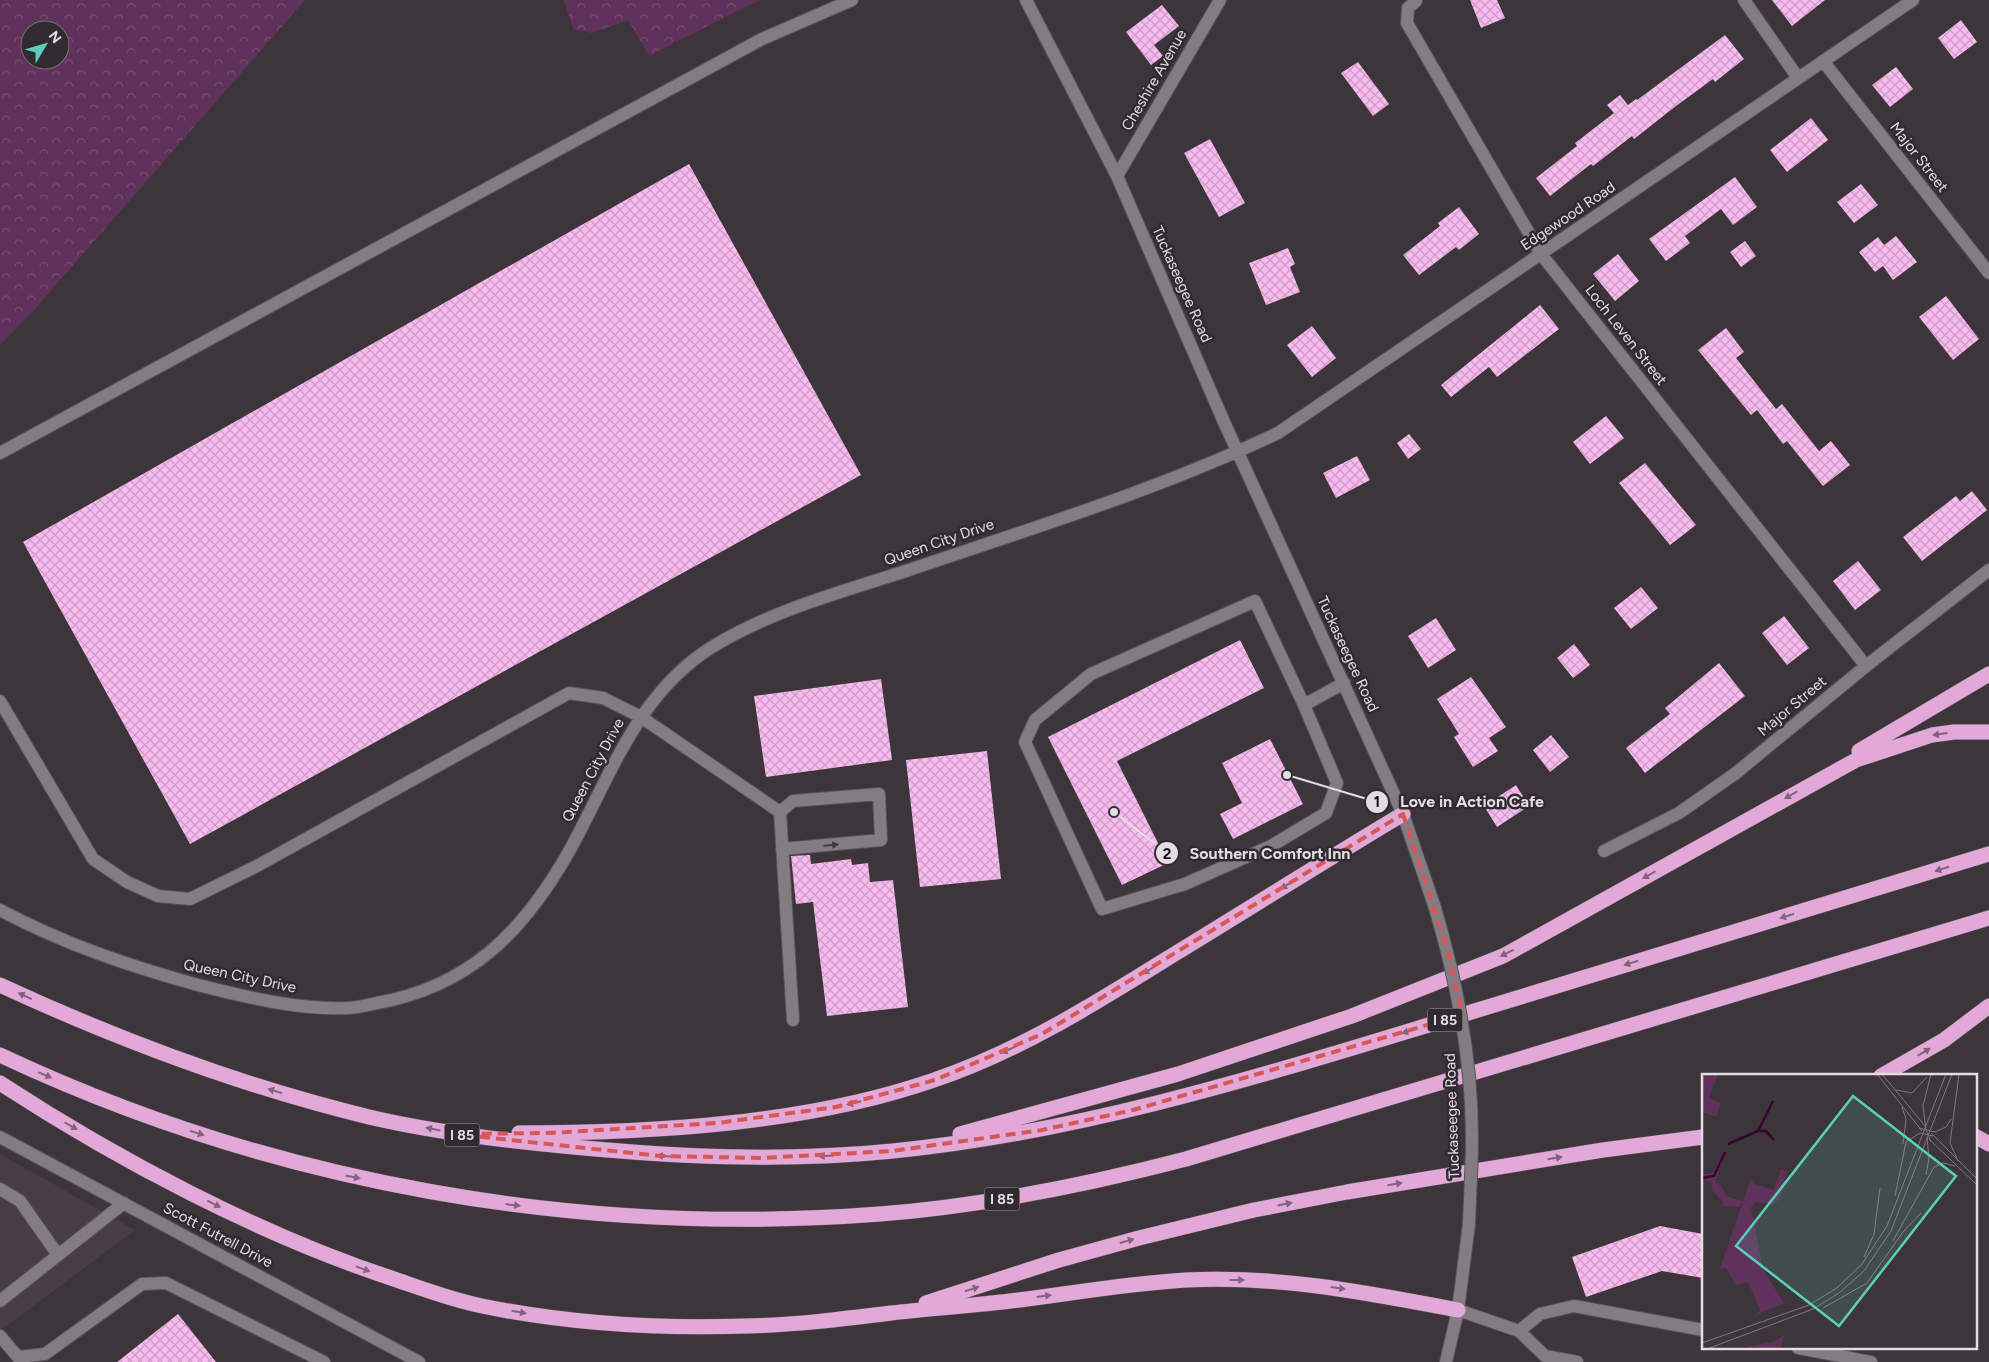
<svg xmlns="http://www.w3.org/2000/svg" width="1989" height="1362" font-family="Figtree,sans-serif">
<defs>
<pattern id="forest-crowns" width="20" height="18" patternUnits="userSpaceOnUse" patternTransform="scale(1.25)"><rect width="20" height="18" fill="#60315b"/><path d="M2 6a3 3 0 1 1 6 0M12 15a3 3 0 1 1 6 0" fill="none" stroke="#764e72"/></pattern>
<pattern id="building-cross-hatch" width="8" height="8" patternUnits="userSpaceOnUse" patternTransform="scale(1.25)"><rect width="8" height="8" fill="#f8baef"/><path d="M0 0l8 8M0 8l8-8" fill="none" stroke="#cb9cc4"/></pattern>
</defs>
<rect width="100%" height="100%" fill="#3c353a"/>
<path fill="#483c46" d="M 0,1154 L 135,1230 L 0,1331 Z"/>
<path fill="url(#forest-crowns)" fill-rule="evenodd" d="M 0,0 L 305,0 L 34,310 L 0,345 ZM 30,30 L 60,30 L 60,60 L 30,60 Z
M 564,0 L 762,0 L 747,6 L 649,56 L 628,20 L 592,33 L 573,29 Z"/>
<path fill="url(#building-cross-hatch)" d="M 1470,0 L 1497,0 L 1505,18 L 1481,28 Z
M 1772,0 L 1825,0 L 1792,26 Z
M 1162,5 L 1179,26 L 1154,45 L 1163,56 L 1151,65 L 1126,32 Z
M 1961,20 L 1977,42 L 1954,59 L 1938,38 Z
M 1725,35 L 1744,59 L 1715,82 L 1713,79 L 1676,106 L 1634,139 L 1632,136 L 1593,166 L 1591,164 L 1550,196 L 1536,178 L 1577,146 L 1575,143 L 1614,113 L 1607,105 L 1620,95 L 1628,105 L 1636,99 L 1637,100 Z
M 1358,62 L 1389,104 L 1373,116 L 1341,73 Z
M 1896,67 L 1913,89 L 1890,107 L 1872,85 Z
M 1811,118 L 1828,140 L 1787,172 L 1770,150 Z
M 1210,139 L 1245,203 L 1219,217 L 1184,153 Z
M 689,164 L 861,475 L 190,844 L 23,542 Z
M 1735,177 L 1757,207 L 1733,225 L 1721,209 L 1685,236 L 1690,243 L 1666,261 L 1649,239 Z
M 1861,184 L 1878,205 L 1854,223 L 1837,202 Z
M 1459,207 L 1479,234 L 1459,250 L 1456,247 L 1419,275 L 1403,255 L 1440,226 L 1438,223 Z
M 1896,236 L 1917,262 L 1893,280 L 1883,266 L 1875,272 L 1859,252 L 1878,237 L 1884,245 Z
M 1745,241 L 1756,256 L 1741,267 L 1730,252 Z
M 1288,248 L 1295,264 L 1290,267 L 1300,292 L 1266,305 L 1249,263 Z
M 1618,254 L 1639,281 L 1615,301 L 1593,274 Z
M 1946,296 L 1979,339 L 1953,360 L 1919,317 Z
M 1540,305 L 1559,329 L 1497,377 L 1489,367 L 1451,397 L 1441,385 Z
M 1312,326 L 1336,358 L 1312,377 L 1287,345 Z
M 1726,328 L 1744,352 L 1736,358 L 1776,409 L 1782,404 L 1819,451 L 1831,441 L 1850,465 L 1823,486 L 1787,441 L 1783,444 L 1757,410 L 1751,415 L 1698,350 Z
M 1606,416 L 1624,438 L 1590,464 L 1573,442 Z
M 1409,434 L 1421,449 L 1408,459 L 1397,443 Z
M 1357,456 L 1370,480 L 1336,498 L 1323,473 Z
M 1645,463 L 1696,525 L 1670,545 L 1619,483 Z
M 1972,491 L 1987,510 L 1922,561 L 1903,537 L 1956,496 L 1960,501 Z
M 1858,561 L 1881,590 L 1855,610 L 1833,581 Z
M 1641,587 L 1658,608 L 1631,629 L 1614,608 Z
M 1784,616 L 1809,648 L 1787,665 L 1762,633 Z
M 1436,618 L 1456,650 L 1428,668 L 1408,636 Z
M 1240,640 L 1264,688 L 1117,761 L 1168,863 L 1122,885 L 1048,737 Z
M 1574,644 L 1590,665 L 1573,678 L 1557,658 Z
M 1719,663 L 1745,696 L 1645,773 L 1626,748 L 1670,714 L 1665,708 Z
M 1471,677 L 1506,727 L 1489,738 L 1498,751 L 1473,767 L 1454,737 L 1459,734 L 1437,699 Z
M 881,679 L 892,760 L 766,777 L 754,696 Z
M 1551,735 L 1569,757 L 1550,772 L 1533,750 Z
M 1270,739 L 1303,804 L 1233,839 L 1220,814 L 1242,803 L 1222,763 Z
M 987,751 L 1001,879 L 920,887 L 906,760 Z
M 1516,785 L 1529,806 L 1497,827 L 1484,806 Z
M 810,855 L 811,864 L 851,859 L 852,865 L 868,863 L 870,882 L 893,880 L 908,1007 L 827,1016 L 813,902 L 796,904 L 791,856 Z
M 1660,1226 L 1703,1234 L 1703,1278 L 1662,1271 L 1586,1297 L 1572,1257 Z
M 178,1314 L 216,1362 L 117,1362 Z"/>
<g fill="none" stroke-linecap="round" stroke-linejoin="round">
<defs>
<path id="minor" d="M 1026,0 L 1117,176 L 1224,422 L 1403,814 L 1435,908
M 1744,0 L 1798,78
M 1416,1 L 1408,8 L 1407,23 L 1541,254 L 1866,666
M 1823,61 L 1989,273
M 1117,176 L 1220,0
M 0,453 L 762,39 L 852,0
M 0,701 L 93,859 L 127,882 L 158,896 L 190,899 L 257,866 L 569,693 L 603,698 L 641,717 L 780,812 L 793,1020
M 1304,705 L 1337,783 L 1326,813 L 1271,846 L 1185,884 L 1102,909 L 1025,742 L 1035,720 L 1091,674 L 1255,601 L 1304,705 L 1344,683
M 780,812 L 793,801 L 879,794 L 881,840 L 782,849
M 1604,851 L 1679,813 L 1736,773 L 1866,666 L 1989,570
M 0,910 C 64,944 129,966 198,985 C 246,997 297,1010 347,1008 C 357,1008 367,1005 377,1003 C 468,987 522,933 567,855 C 609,781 635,695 712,647 C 772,610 842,592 909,570 C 1033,528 1160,489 1278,433 L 1913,0
M 0,1137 L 419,1362
M 0,1189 L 20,1201 L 58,1255
M 0,1301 L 124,1203
M 1458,1310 L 1519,1331 L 1540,1314 L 1574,1306 L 1703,1330
M 1519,1331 L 1545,1356 L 1577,1362
M 0,1336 L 18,1357 L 45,1354 L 142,1284 L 166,1283 L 324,1362
M 1798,1348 L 1871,1362
M 1446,1362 L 1458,1310 L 1469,1224"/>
<path id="highway" d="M 1859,751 L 1989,674
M 0,985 C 119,1040 241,1086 369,1117 C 433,1132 498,1140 563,1146 C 674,1157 782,1162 893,1151 C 1086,1132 1270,1073 1455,1017 C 1633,962 1811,908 1989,854
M 0,1055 C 274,1184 579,1237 880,1214 C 983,1206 1086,1185 1186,1159 L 1989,918
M 1881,1076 L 1944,1040 L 1989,1006
M 0,1083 C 118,1160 260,1235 394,1279 C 423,1289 452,1300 482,1306 C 569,1324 658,1329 747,1326 C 795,1325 843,1319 891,1313 C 936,1308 982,1305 1027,1299 C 1080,1292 1133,1283 1186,1280 C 1278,1275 1368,1293 1458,1310
M 519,1133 C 652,1133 808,1124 934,1080 C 1020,1051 1096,1003 1173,955 C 1250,908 1326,860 1403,814
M 960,1134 L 1178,1074 L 1352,1016 L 1503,956 L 1856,760 L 1932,735 L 1954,732 L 1989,732
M 1975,1136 L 1989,1144
M 926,1303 L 1059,1260 L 1139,1238 L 1254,1210 L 1347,1192 L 1603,1150 L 1703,1137"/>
</defs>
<use href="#minor" stroke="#585358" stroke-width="14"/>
<use href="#highway" stroke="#585358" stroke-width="16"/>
<use href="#minor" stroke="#837c82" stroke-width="12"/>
<use href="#highway" stroke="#e1a8d8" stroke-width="15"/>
<defs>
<path id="minor-bridge" d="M 1435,908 C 1457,982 1472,1058 1472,1137 C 1472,1166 1470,1195 1469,1224"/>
</defs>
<use href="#minor-bridge" stroke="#585358" stroke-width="14" stroke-linecap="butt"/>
<use href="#minor-bridge" stroke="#837c82" stroke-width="12"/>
</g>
<defs><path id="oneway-solid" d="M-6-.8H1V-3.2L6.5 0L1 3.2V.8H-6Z" transform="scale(1.25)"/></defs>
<g fill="#80637c">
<use href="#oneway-solid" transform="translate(1940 734) rotate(172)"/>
<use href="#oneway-solid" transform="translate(1791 795) rotate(150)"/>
<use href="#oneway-solid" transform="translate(1942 869) rotate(163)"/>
<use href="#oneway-solid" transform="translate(1649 875) rotate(150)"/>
<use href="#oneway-solid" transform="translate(1287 885) rotate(148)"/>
<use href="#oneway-solid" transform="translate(1787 916) rotate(163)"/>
<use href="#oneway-solid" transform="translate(1507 953) rotate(153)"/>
<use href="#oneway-solid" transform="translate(1631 963) rotate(163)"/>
<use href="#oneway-solid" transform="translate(1149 970) rotate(148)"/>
<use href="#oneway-solid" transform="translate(25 996) rotate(-155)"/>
<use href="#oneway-solid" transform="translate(1409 1031) rotate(163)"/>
<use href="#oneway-solid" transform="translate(1008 1050) rotate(155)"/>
<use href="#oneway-solid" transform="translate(1924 1052) rotate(-31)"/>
<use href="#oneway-solid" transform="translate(45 1075) rotate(23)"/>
<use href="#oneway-solid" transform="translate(275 1091) rotate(-163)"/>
<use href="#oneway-solid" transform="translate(854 1103) rotate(167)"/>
<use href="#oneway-solid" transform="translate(71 1126) rotate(30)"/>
<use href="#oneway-solid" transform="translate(433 1129) rotate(-169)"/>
<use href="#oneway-solid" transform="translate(197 1133) rotate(18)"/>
<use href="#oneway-solid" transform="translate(664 1156) rotate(-177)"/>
<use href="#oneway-solid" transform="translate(826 1156) rotate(177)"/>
<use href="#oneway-solid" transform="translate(1555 1158) rotate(-9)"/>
<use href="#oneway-solid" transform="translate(353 1177) rotate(12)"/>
<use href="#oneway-solid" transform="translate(1395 1184) rotate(-9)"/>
<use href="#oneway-solid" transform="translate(214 1204) rotate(26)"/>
<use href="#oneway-solid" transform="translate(1285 1204) rotate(-11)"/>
<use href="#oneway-solid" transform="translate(513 1205) rotate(7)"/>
<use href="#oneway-solid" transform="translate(1127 1241) rotate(-16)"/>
<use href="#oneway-solid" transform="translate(363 1269) rotate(20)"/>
<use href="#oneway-solid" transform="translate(1237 1280)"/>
<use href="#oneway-solid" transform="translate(1338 1288) rotate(8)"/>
<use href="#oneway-solid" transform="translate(972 1289) rotate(-18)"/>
<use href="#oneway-solid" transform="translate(1044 1296) rotate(-7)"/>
<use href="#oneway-solid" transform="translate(519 1312) rotate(10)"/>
</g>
<use fill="#413b40" href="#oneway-solid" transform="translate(831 845) rotate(-5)"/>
<path fill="none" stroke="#d95656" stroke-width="4" stroke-dasharray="10 6" stroke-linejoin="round" d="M 1403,814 L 1448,952 L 1462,1015 L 1133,1110 L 1042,1130 L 892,1151 L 761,1158 L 660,1156 L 454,1134 L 549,1133 L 717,1123 L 836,1107 L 935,1080 L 1042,1034 Z"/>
<g text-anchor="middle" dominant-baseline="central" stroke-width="5" stroke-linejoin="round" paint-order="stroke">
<g fill="#312b30" stroke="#ada8ad" stroke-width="1">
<rect x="1427.5" y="1008.5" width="35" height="23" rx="4"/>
<rect x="444.5" y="1123.5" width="35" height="23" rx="4"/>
<rect x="984.5" y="1187.5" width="35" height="23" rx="4"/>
</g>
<g font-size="14" font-weight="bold" fill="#e2dee2">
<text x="1445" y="1020">I 85</text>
<text x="462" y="1135">I 85</text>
<text x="1002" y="1199">I 85</text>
</g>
<g font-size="15" fill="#e2dee2" stroke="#312b30">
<text transform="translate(1154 80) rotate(-60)">Cheshire Avenue</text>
<text transform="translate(1919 157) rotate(52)">Major Street</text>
<text transform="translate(1568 216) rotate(-34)">Edgewood Road</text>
<text transform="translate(1182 284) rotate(66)">Tuckaseegee Road</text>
<text transform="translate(1626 335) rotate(52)">Loch Leven Street</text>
<text transform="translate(939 542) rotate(-19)">Queen City Drive</text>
<text transform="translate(1348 654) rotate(65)">Tuckaseegee Road</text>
<text transform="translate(1792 706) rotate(-40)">Major Street</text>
<text transform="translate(593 770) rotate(-62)">Queen City Drive</text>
<text transform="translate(240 976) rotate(12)">Queen City Drive</text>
<text transform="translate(1452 1116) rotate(-92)">Tuckaseegee Road</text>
<text transform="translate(218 1235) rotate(28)">Scott Futrell Drive</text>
</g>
</g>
<g transform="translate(1702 1074)">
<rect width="275" height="275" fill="#3c353a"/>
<path d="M 22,76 L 24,77 L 13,108 L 19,111 L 24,122 L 40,127 L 38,133 L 19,132 L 21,128 L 10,116 L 10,109 L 0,105 L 0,100 L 11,100 ZM 79,95 L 85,97 L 77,126 L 70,130 L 54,128 L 49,133 L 61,195 L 82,229 L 53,242 L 58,236 L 46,208 L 34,211 L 24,194 L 18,194 L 49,104 L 52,110 L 72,116 ZM 83,260 L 78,275 L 37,275 L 73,267 Z" fill="#60315b"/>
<path d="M 0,0 L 16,0 L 7,24 L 19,29 L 14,43 L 0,38 Z" fill="#60315b"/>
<path fill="none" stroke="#360332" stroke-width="2.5" d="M 57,57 L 64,57 L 72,66M 26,70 L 56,57 L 71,27M 0,104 L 12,102 L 23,78"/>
<path fill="none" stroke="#7e797d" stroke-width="1" d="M 175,0 L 220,57M 180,0 L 224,53M 194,16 L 210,19 L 225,3M 200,33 L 204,45 L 201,70M 217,54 L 233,58 L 244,53 L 249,45M 229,59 L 275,105M 227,65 L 275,111M 229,68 L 224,56 L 221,32 L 229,0M 256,87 L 248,69 L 257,0M 224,101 L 227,84 L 225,64M 193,122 L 204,68 L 218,59 L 231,62M 191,167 L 232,93 L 241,89 L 253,92M 162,183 L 172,160 L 178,114M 121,234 L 165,209 L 201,158 L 219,139M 0,269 L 107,231 L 135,214 L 160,190 L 185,152 L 244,0M 5,275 L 111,235 L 137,219 L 162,197 L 189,157 L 250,0"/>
<path fill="#5bcebc" fill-opacity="0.15" stroke="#5bcebc" stroke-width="2.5" d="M 151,22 L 254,102 L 137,252 L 34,172 Z"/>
<rect width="275" height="275" fill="none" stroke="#e2dee2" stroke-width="2.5"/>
</g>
<path fill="none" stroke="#e2dee2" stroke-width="2" d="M1287 775L1377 802M1114 812L1167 853"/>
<g fill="#e2dee2" stroke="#312b30" stroke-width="2">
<circle cx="1287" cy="775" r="5"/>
<circle cx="1114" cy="812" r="5"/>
<circle cx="1377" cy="802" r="12"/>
<circle cx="1167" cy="853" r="12"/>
</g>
<g font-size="15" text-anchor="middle" font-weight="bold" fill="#111">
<text x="1377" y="807">1</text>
<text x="1167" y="859">2</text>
</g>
<g font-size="16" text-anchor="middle" font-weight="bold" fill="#e2dee2" stroke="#312b30" stroke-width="5" stroke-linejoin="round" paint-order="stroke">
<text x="1472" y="807">Love in Action Cafe</text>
<text x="1270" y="859">Southern Comfort Inn</text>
</g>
<g transform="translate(45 45) rotate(52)"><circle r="24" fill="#312b30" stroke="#787377"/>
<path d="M0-4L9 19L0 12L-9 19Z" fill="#5bcebc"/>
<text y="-8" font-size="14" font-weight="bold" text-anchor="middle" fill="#e2dee2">N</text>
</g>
</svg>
